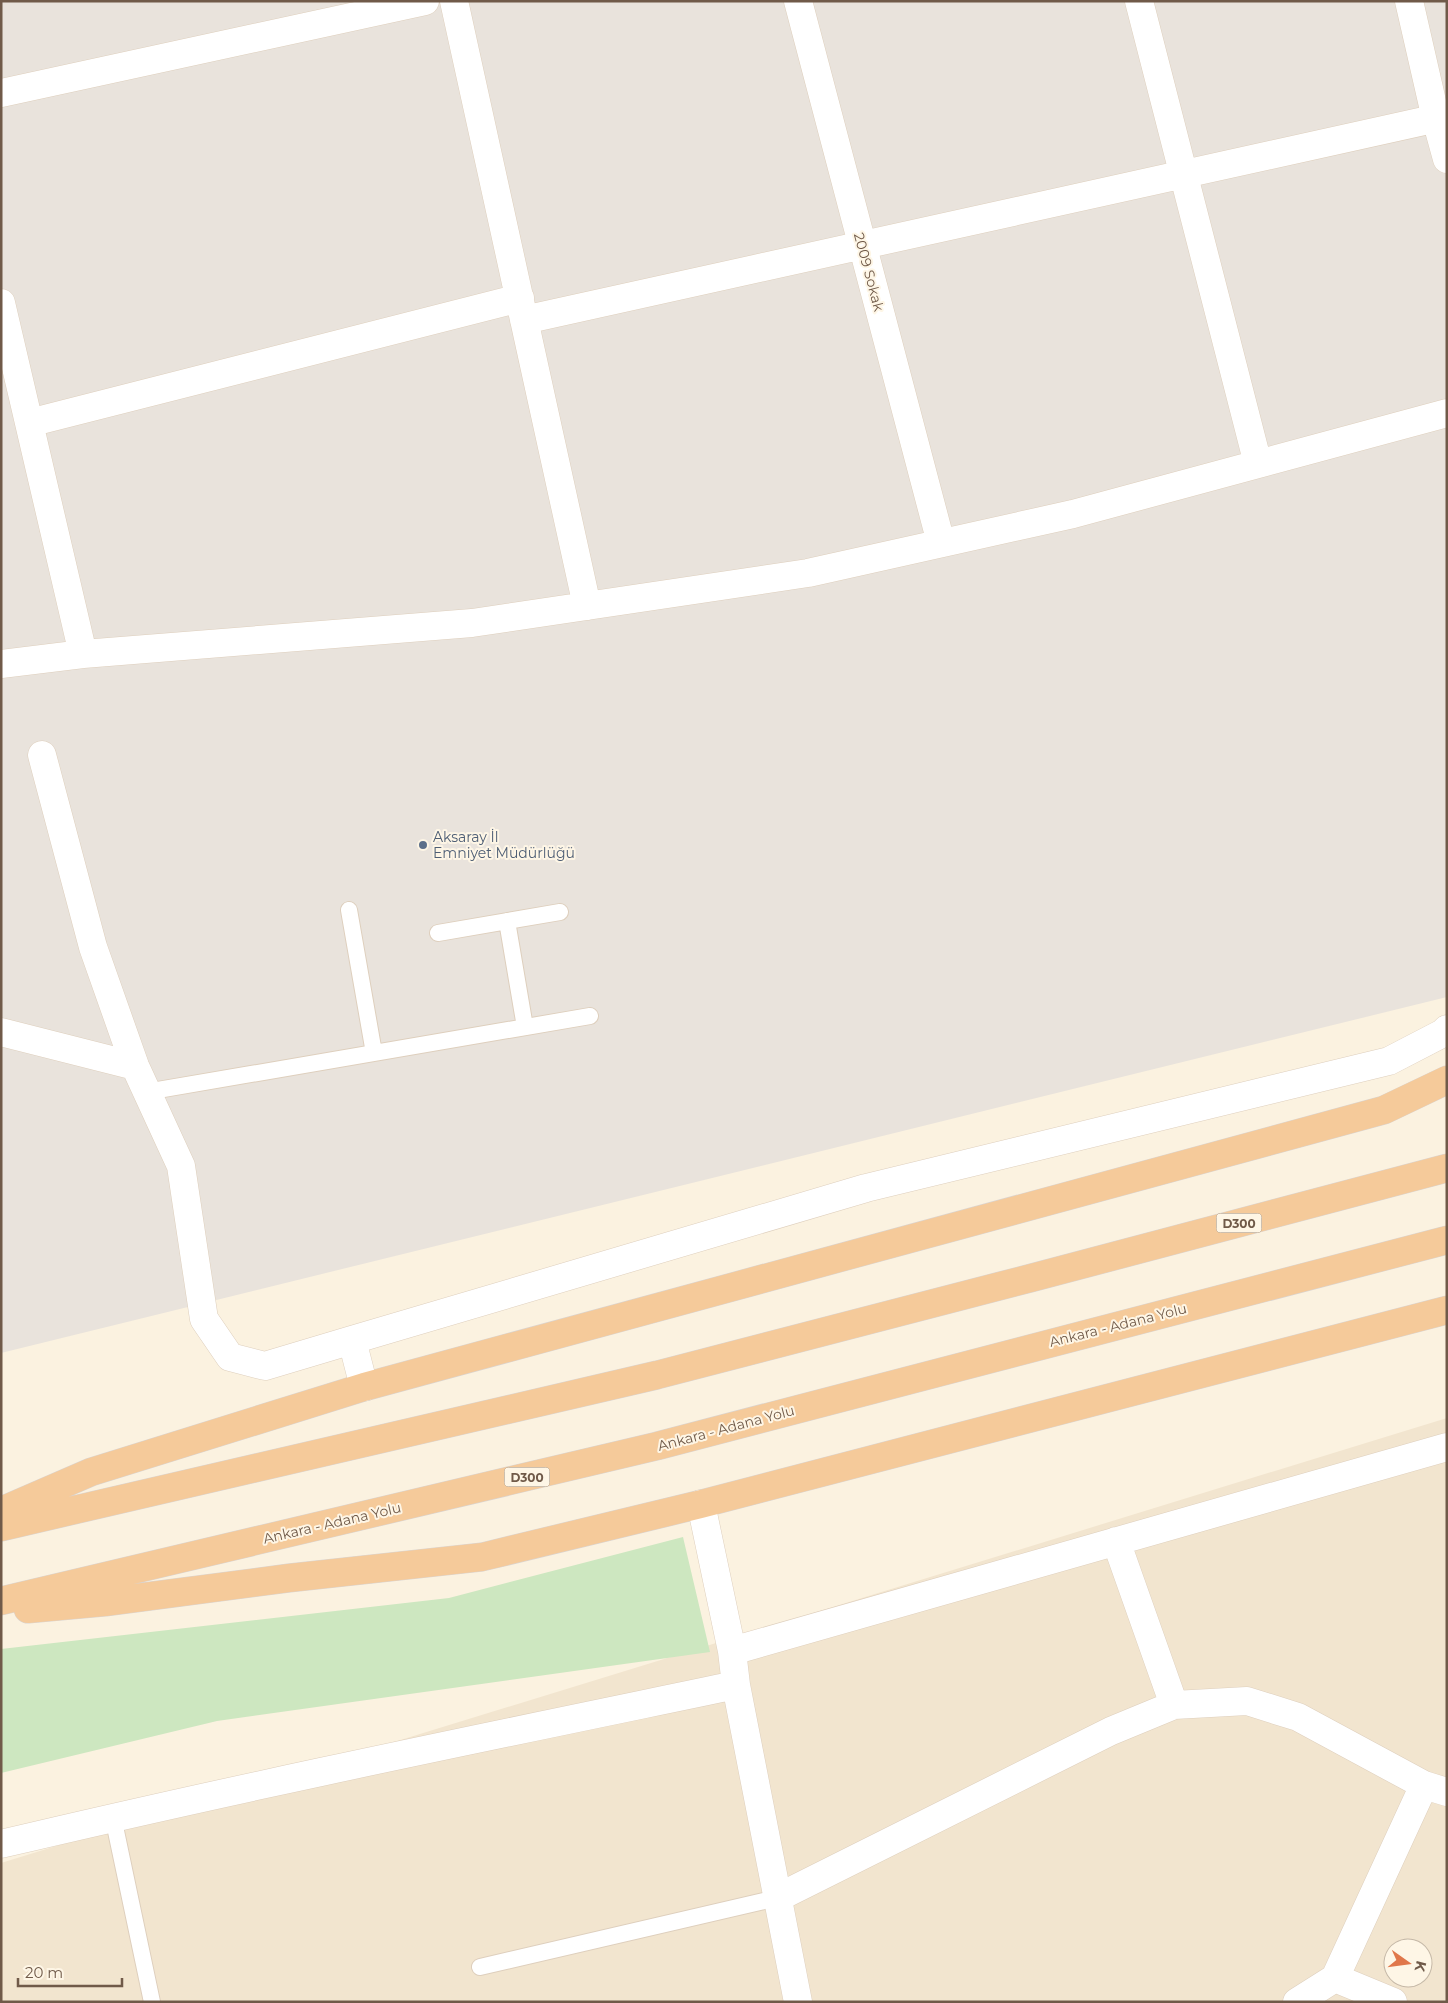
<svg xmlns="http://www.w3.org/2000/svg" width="1448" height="2003" font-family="Montserrat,sans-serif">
<rect width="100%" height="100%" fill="#fbf2e0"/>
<path fill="#f2e5cf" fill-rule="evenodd" d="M 1447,1418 L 1447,2002 L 1,2002 L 1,1863 ZM 1393,1948 L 1423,1948 L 1423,1978 L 1393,1978 Z"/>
<path fill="#e9e3dc" d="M 1,1 L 1447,1 L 1447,997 L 1,1353 Z"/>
<path fill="#cde7c0" d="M 683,1537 L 710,1652 L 217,1721 L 1,1773 L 1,1649 L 449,1598 Z"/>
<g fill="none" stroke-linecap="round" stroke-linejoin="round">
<defs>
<path id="service" d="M 349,910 L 374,1053
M 507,921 L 525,1027
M 438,933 L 560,912
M 146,1092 L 590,1016
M 113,1817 L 152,2002
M 480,1967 L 777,1898"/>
<path id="minor" d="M 454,1 L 587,606
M 798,1 L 941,543
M 1139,1 L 1258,464
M 1,93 L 425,1
M 1,303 L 83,654
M 524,320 L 1447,116
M 29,423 L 520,298
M 1,664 L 83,654 L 472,623 L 808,573 L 1073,514 L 1447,413
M 42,755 L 93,947 L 135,1066 L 181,1166 L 204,1319 L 230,1357 L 265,1366 L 352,1340
M 1,1032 L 135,1066
M 364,1387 L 352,1340 L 866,1188 L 1389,1061 L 1443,1033 L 1447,1029
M 701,1504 L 732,1651
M 1116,1541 L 1174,1705
M 1,1844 C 245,1786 491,1736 736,1685
M 777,1898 L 1111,1731 L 1174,1705 L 1247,1701 L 1298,1717 L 1424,1785 L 1447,1792
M 1335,1978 L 1393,2002
M 798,2002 L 736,1685 L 732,1651 L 1447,1447
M 1297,2002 L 1335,1978 L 1424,1785"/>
<path id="tertiary" d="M 1409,1 L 1436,119 L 1447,159"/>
<path id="trunk" d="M 1,1511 L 91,1472 L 364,1387 L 1384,1110 L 1447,1080
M 1,1527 L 657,1375 L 1031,1278 L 1447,1168
M 1,1601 L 657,1446 L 1447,1240
M 28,1609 L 105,1602 L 289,1578 L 482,1557 L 701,1504 L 1447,1310"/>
</defs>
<use href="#service" stroke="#decfbd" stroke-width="18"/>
<use href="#minor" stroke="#decfbd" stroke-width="29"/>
<use href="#tertiary" stroke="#decfbd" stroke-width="29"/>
<use href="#trunk" stroke="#dad4d0" stroke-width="29"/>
<use href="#service" stroke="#fff" stroke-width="16"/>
<use href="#minor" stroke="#fff" stroke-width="28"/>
<use href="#tertiary" stroke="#fff" stroke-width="28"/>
<use href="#trunk" stroke="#f5ca9a" stroke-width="28"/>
</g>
<circle fill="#5c6f8a" stroke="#fef6e6" stroke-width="2" cx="423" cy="845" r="5"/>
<g text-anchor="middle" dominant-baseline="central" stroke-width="4" stroke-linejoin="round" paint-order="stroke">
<g fill="#fef6e6" stroke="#9b8978" stroke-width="1">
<rect x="1216.5" y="1213.5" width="45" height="19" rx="4"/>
<rect x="504.5" y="1467.5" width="45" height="19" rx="4"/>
</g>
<g font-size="12" font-weight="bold" fill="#705a49">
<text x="1239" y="1223">D300</text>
<text x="527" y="1477">D300</text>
</g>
<g font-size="14" fill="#705a49" stroke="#fef6e6">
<text transform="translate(869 272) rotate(75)">2009 Sokak</text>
<text transform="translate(1118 1325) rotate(-14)">Ankara - Adana Yolu</text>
<text transform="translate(726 1428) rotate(-15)">Ankara - Adana Yolu</text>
<text transform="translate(332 1523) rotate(-13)">Ankara - Adana Yolu</text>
</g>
<g font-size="14" fill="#4e5e75" stroke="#fef6e6" text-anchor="start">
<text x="433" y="837">Aksaray İl<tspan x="433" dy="16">Emniyet Müdürlüğü</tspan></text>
</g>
</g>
<rect width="1448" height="2003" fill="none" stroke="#705a49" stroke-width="5"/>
<g transform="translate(1408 1963) rotate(104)"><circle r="24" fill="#fef6e6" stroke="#c5b8a7"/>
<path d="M0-4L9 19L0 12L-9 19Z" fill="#e0774a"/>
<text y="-8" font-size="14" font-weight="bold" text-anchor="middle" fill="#705a49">K</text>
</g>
<path d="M18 1978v8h104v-8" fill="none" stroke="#705a49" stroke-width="2.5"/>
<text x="25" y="1978" font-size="15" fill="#705a49" stroke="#fef6e6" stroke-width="4" paint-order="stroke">20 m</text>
</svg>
